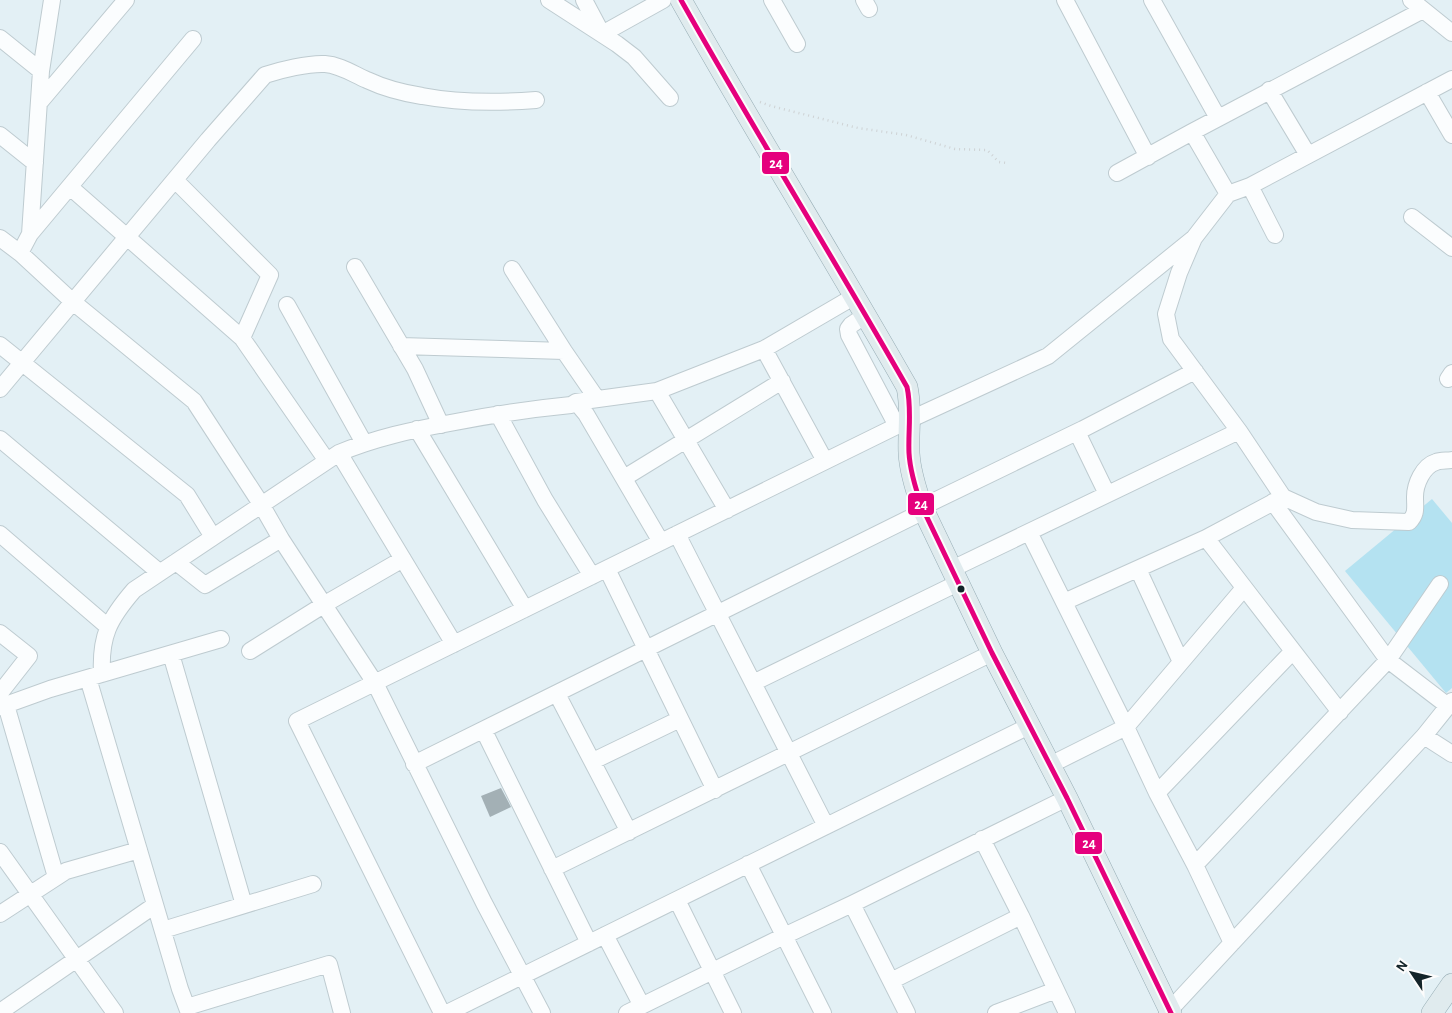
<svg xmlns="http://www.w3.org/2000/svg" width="1452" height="1013" font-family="'Alegreya Sans',sans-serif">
<rect width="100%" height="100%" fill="#e3f0f5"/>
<path fill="#b4e2f1" d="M 1432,499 L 1452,523 L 1452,688 L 1446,693 L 1345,571 Z"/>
<path fill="#a3b0b5" d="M 501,788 L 511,807 L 490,817 L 481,796 Z"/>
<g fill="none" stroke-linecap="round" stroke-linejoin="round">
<defs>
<path id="minor" d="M 549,0 L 617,44 L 634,57 L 670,98
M 584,0 L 601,32
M 772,0 L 797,44
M 864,0 L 869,9
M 1065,0 L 1148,157
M 1152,0 L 1218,118
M 1411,0 L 1452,33
M 602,34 L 663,0
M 0,38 L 41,71
M 1452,79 L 1250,186 L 1228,194 L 1194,238 L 1179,273 L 1166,314 L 1171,339 L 1239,431 L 1283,497 L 1316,512 L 1352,520 L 1409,522 C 1417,514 1415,508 1415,497 C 1415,484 1423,466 1436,462 C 1441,460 1447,461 1452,460
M 1269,90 L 1308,155
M 1427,92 L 1452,135
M 39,103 L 126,0
M 1192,132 L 1228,194
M 0,135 L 35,163
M 1117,173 L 1192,132 L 1423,10
M 175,180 L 270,275 L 242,338
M 1250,186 L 1275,235
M 70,187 L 242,338 L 327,461
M 1412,217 L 1452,248
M 30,234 L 193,39
M 0,238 L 20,253 L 73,302 L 194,401 L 261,504 L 281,539 L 375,683 L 484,903 L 542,1013
M 20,253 L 30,234 L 41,71 L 52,0
M 355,267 L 415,369 L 441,425
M 512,269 L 564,351 L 597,399
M 287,305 L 364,443
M 866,315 L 851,325 L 848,329 L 849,335 L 897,426
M 0,345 L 187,495 L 213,537
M 401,346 L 564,351
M 764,349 L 825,461
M 1448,379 L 1452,373
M 0,389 L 208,140 L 265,75 C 280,70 309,63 325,64 C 340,65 353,74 367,80 C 384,88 403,93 422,96 C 459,103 498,103 536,100
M 657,391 L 727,510
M 576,402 L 586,414 L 661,542
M 498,414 L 545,500 L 592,576
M 417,429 L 525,609
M 1077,432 L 1107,494
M 0,439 L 159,572
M 339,453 L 454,644
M 624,478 L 782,381
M 1273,502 L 1388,660 L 1448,706
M 922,507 L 1083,429 L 1195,371
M 1029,532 L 1126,727 L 1157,793 L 1195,865 L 1232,943
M 0,534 L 107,626
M 677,534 L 826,826
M 1206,538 L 1340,712
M 176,562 L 205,585 L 281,539
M 607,569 L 715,790
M 952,569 L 1239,431
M 1138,569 L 1181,662
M 1064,602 L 1206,538 L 1283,497
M 0,633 L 29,656 L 0,693
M 250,651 L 325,604 L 403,559
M 171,654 L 244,905
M 102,674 C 100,636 109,619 134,590 L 339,453 C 375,438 412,430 450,423 C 490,415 530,409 571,405 L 576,402 L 657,391 L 764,349 L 855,296
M 88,678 L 180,989 L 189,1013
M 753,683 L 958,583
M 557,694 L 629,832
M 6,705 L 56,877
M 0,707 L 50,689 L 221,639
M 484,731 L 589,943
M 1424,736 L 1452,754
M 593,761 L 680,719
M 414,764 L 924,511
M 1050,765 L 1126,727 L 1244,588
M 1157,793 L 1293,651
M 982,839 L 1021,916 L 1067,1013
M 0,852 L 115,1013
M 748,864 L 823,1013
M 1195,865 L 1388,660 L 1440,584
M 552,869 L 992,653
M 677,900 L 733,1013
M 852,904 L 907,1013
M 0,914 L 66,871 L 139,850
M 163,930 L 313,884
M 605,935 L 642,1006
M 891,981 L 1021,916
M 187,1007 L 329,964 L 342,1013
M 0,1012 L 155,905
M 442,1013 L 297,721 L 911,419 L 1048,356 L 1194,238
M 447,1013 L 1029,726
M 627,1013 L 784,936 L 852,904 L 1067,798
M 996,1013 L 1056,990
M 1167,1013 L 1424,736 L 1452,701"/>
<path id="major" d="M 681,0 C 754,130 833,257 907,387 C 912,409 908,431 909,453 C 910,472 916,490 922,507 L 992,653 L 1067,798 L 1171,1013
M 1432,1013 L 1452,984"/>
</defs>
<use href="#minor" stroke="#becbd0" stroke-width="18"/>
<use href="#major" stroke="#97adb5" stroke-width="22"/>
<path stroke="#ced2d4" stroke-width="2.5" stroke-dasharray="1 4" stroke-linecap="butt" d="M 760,102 L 771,106 L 858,128 L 906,135 L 955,149 L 987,150 L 999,162 L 1007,163"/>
<use href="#minor" stroke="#fbfdfe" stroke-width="16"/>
<use href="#major" stroke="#e0ebee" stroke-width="21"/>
<defs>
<path id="bus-1" d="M 681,0 C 754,130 833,257 907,387 C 912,409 908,431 909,453 C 910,472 916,490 922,507 L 992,653 L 1067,798 L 1171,1013"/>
</defs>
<use href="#bus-1" stroke="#fcfcfc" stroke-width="9"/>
<use href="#bus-1" stroke="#e5007d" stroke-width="5"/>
</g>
<circle fill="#142429" stroke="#fcfcfc" stroke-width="2" cx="961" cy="589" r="4.5"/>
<g stroke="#fcfcfc" stroke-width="2">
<rect x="761" y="151" width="29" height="24" rx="5" fill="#e5007d"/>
<rect x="907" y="492" width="28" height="24" rx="5" fill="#e5007d"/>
<rect x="1074" y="831" width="29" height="24" rx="5" fill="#e5007d"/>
</g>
<g font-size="14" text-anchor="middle" font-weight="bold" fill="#fff">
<text x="776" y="168">24</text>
<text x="921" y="509">24</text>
<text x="1089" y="848">24</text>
</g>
<g transform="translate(1412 973) rotate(305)" stroke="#fcfcfc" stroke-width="4" paint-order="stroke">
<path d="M0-4L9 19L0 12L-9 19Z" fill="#142429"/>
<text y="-8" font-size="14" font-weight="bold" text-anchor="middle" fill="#142429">N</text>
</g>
</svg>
